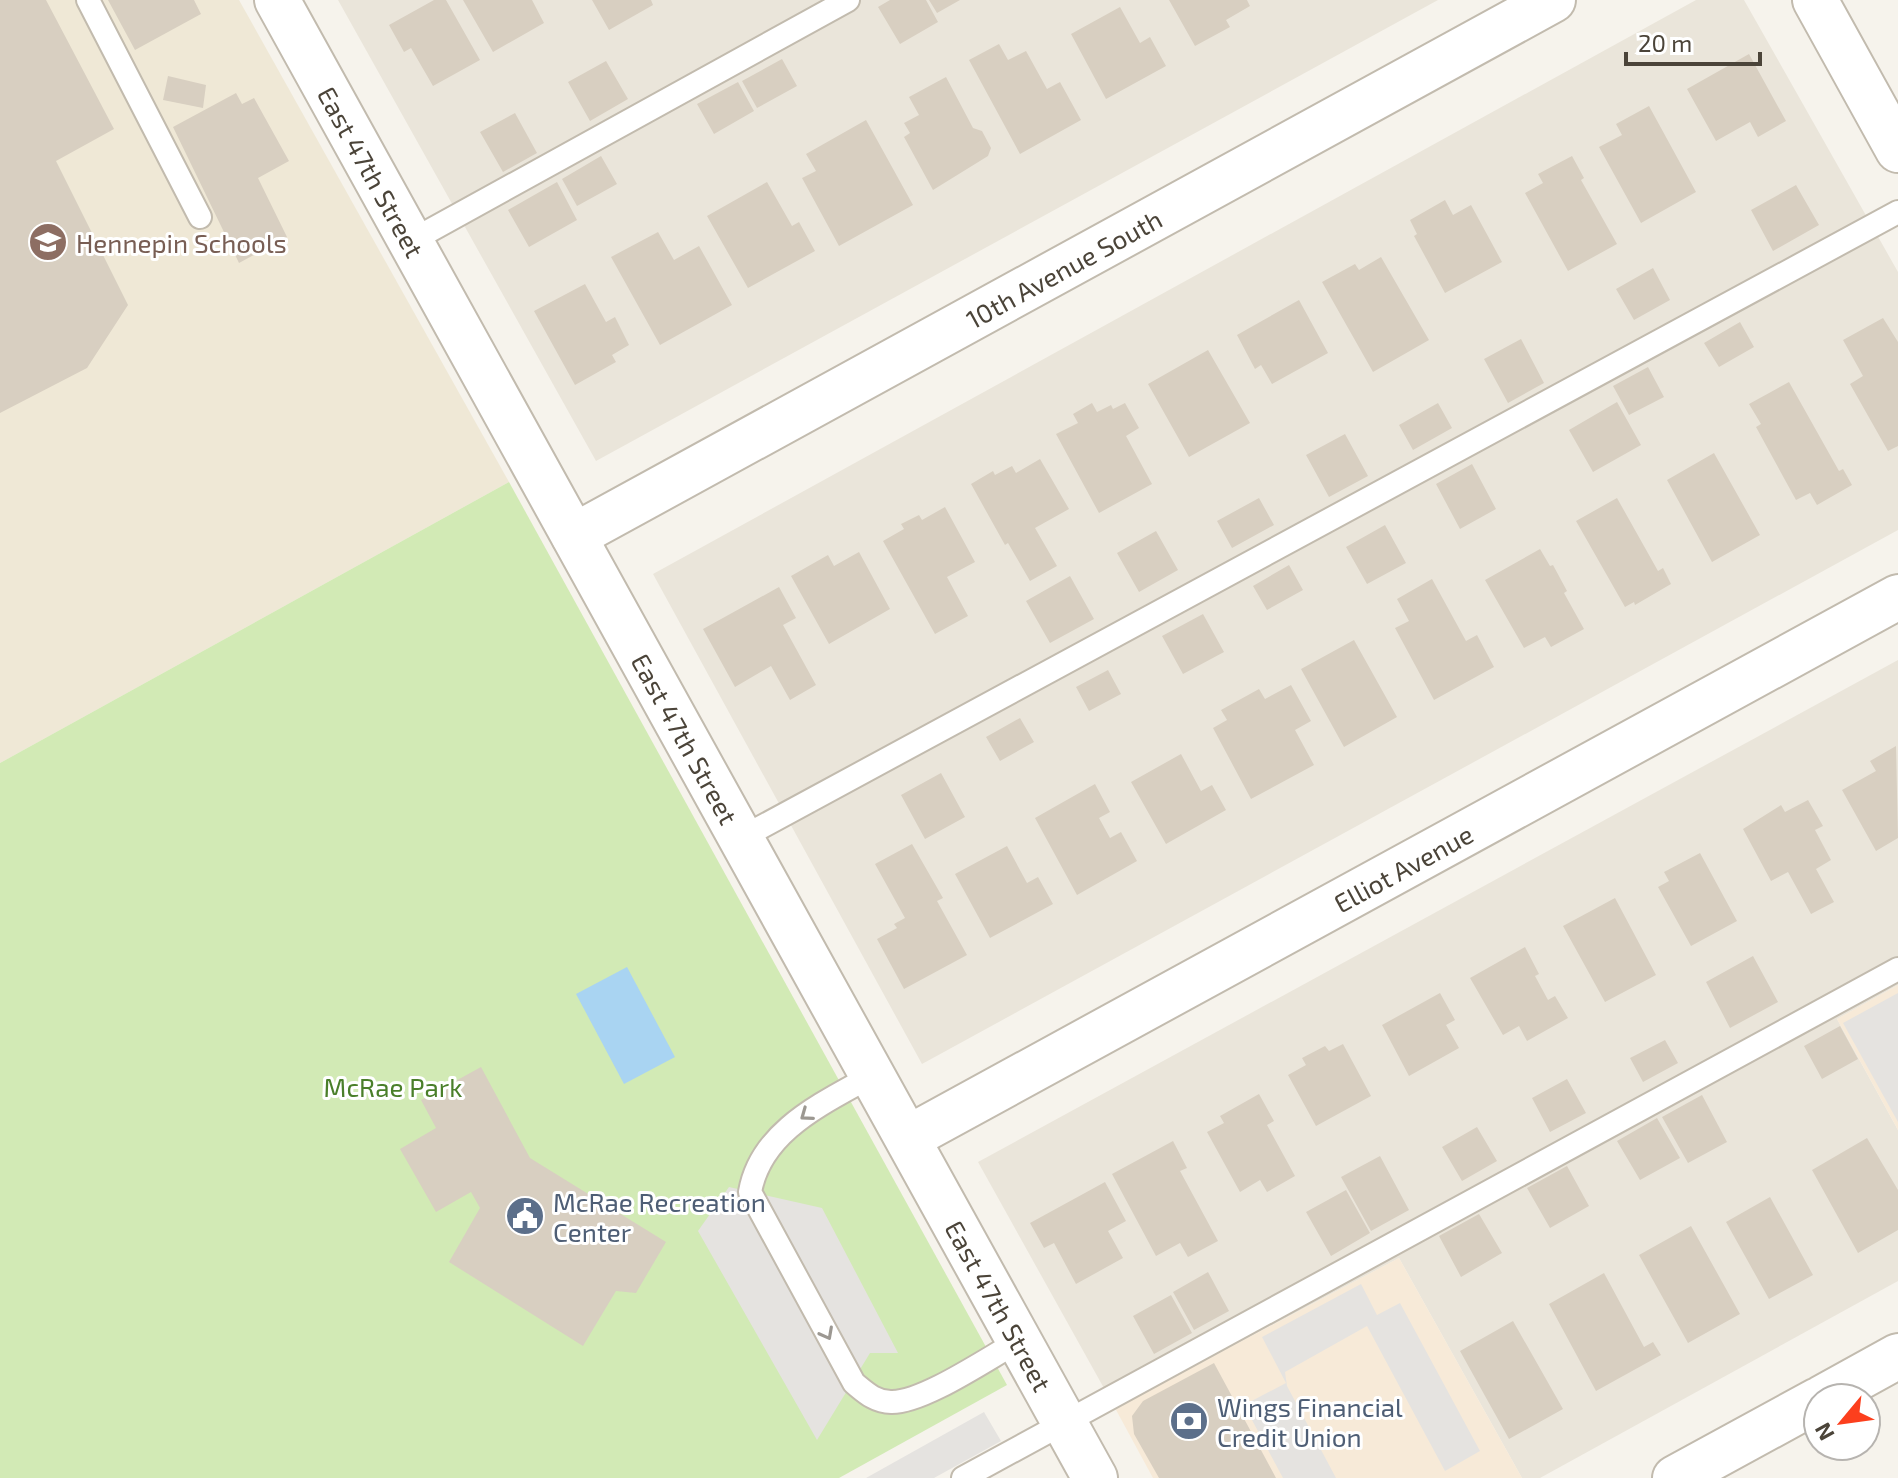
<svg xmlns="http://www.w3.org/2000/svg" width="1898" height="1478" font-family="'Exo 2',sans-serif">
<rect width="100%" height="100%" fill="#f6f3ec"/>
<path fill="#eae5da" d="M 338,0 L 1438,0 L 596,461 Z
M 1696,0 L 1744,0 L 1898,272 L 1898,530 L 922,1064 L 653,574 Z
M 1898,660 L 1898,985 L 1837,1019 L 1898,1130 L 1898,1281 L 1540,1478 L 1522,1478 L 1399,1258 L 1115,1408 L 978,1162 Z"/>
<path fill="#f7ead8" d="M 1898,985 L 1898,1130 L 1837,1019 Z
M 1399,1258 L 1522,1478 L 1153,1478 L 1115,1408 Z"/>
<path fill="#efe8d6" d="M 0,0 L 239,0 L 509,482 L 0,763 Z"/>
<path fill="#d2eab5" d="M 509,482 L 1007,1385 L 839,1478 L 0,1478 L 0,763 Z"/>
<path fill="#e5e3e0" d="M 1898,993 L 1898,1122 L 1843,1023 Z
M 729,1187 L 822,1208 L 898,1353 L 870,1353 L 817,1440 L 698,1231 Z
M 1361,1284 L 1377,1315 L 1400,1303 L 1480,1451 L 1445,1471 L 1367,1326 L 1285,1372 L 1287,1386 L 1336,1478 L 1283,1478 L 1244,1405 L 1286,1383 L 1262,1337 Z
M 984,1412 L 1001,1441 L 934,1478 L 866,1478 Z"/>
<path fill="#a9d4f2" d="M 627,967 L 675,1057 L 624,1084 L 576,994 Z"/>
<path fill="#d8cfc1" d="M 0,0 L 46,0 L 114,129 L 56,161 L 128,305 L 87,368 L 0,413 Z
M 108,0 L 194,0 L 201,14 L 135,50 Z
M 434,0 L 446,0 L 480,60 L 433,86 L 411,48 L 404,52 L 389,25 Z
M 463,0 L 532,0 L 544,23 L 493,52 Z
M 592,0 L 651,0 L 653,5 L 609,30 Z
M 890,0 L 926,0 L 938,22 L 900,44 L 878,7 Z
M 929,0 L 960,0 L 937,13 Z
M 1169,0 L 1247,0 L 1250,6 L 1226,20 L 1230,27 L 1195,46 Z
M 1120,7 L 1140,43 L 1150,37 L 1166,66 L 1106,99 L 1071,34 Z
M 999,44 L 1008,60 L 1026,51 L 1047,89 L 1060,82 L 1081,120 L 1020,154 L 969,60 Z
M 1749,54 L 1786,121 L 1758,137 L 1750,122 L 1716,141 L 1687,89 Z
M 782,59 L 797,86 L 757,108 L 742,81 Z
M 606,61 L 628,99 L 590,121 L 568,82 Z
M 168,76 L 206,85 L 203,108 L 163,100 Z
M 946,77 L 973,128 L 982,131 L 991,148 L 988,156 L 933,190 L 904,137 L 910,133 L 904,123 L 919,115 L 909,97 Z
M 738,82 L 754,111 L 714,134 L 697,104 Z
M 236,93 L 242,104 L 254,98 L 289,161 L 258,178 L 287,237 L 239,263 L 173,127 Z
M 1649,106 L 1696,192 L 1641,223 L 1599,147 L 1622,135 L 1616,124 Z
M 515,113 L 537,153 L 503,172 L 480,132 Z
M 866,120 L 913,205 L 839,246 L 802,178 L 816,171 L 806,154 Z
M 601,156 L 617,184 L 577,206 L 562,179 Z
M 1572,156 L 1584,178 L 1581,180 L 1617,244 L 1568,271 L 1525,193 L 1543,183 L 1538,174 Z
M 557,182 L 577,220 L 529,247 L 508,210 Z
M 767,182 L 792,226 L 799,222 L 815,251 L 748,288 L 707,216 Z
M 1796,185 L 1819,225 L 1773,251 L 1751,210 Z
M 1445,200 L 1453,215 L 1471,205 L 1502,262 L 1445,293 L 1414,236 L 1417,234 L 1410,220 Z
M 658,232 L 674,260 L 699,246 L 732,305 L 660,345 L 611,257 Z
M 1381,257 L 1429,340 L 1373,372 L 1322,282 L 1355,264 L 1359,270 Z
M 1653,268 L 1670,300 L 1634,320 L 1616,289 Z
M 585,284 L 606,322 L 615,317 L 629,345 L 612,355 L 616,362 L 575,385 L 534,311 Z
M 1299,300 L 1328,353 L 1272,384 L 1261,365 L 1255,369 L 1237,335 Z
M 1883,318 L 1898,342 L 1898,446 L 1888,451 L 1850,384 L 1863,376 L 1843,340 Z
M 1740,322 L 1754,347 L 1719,367 L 1704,343 Z
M 1521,339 L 1544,383 L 1508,403 L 1484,359 Z
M 1208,350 L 1250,423 L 1189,457 L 1148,384 Z
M 1648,367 L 1664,397 L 1629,415 L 1613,386 Z
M 1789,382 L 1839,471 L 1843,469 L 1852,485 L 1817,505 L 1810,493 L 1796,500 L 1756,427 L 1761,424 L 1749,404 Z
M 1617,402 L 1641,445 L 1593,472 L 1569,430 Z
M 1092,403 L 1097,412 L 1111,405 L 1113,409 L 1125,403 L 1139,428 L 1126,436 L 1152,484 L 1099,513 L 1056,434 L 1078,423 L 1073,414 Z
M 1438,403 L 1452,428 L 1413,450 L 1399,425 Z
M 1345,434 L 1368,476 L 1329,497 L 1306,455 Z
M 1714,453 L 1760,535 L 1712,562 L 1667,480 Z
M 1040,459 L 1069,509 L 1035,528 L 1057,566 L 1030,581 L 1008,543 L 1005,545 L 971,484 L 993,471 L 995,475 L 1012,466 L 1016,473 Z
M 1472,464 L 1496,509 L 1460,529 L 1436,484 Z
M 1259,498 L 1274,525 L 1232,548 L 1217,521 Z
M 1617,498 L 1658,571 L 1663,568 L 1671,584 L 1635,605 L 1634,602 L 1625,607 L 1576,521 Z
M 945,507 L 975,562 L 947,577 L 968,616 L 935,634 L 883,541 L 904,529 L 901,524 L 919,515 L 922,520 Z
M 1385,525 L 1406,563 L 1367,584 L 1346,547 Z
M 1156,531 L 1178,570 L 1139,592 L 1117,553 Z
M 1540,549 L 1550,566 L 1553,565 L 1567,591 L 1564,593 L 1584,629 L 1551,647 L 1545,637 L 1524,648 L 1485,580 Z
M 859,552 L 890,609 L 829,644 L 791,576 L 828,555 L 834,566 Z
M 1289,565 L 1303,590 L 1267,610 L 1253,586 Z
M 1070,576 L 1094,619 L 1050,643 L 1026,601 Z
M 1432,579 L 1466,641 L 1477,635 L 1494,667 L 1434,700 L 1395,628 L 1409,621 L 1397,599 Z
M 779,587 L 796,618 L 783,625 L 816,685 L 790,700 L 771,666 L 735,687 L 703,629 Z
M 1203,614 L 1224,652 L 1183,674 L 1162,636 Z
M 1354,640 L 1397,717 L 1344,747 L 1301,669 Z
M 1108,670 L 1121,694 L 1089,711 L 1076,687 Z
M 1291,685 L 1311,721 L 1295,730 L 1314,765 L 1251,799 L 1213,728 L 1227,720 L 1221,710 L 1259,689 L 1265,699 Z
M 1020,718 L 1034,742 L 1000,761 L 986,737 Z
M 1896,746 L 1898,838 L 1876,851 L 1842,790 L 1876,771 L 1870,761 Z
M 1181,754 L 1201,791 L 1212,785 L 1226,810 L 1166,844 L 1131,782 Z
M 941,773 L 965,817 L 925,839 L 901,795 Z
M 1095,784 L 1110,812 L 1099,818 L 1110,838 L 1121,832 L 1137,861 L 1077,895 L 1035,818 Z
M 1808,800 L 1823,826 L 1815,830 L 1831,860 L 1816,869 L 1834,902 L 1811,914 L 1788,872 L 1771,881 L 1743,829 L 1781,805 L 1785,812 Z
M 912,844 L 943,898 L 937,901 L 967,955 L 904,989 L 877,939 L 897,928 L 894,924 L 905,918 L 875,864 Z
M 1007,846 L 1027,883 L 1038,877 L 1053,904 L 990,938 L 955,874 Z
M 1700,853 L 1737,921 L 1691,946 L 1658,887 L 1669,881 L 1664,872 Z
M 1615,898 L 1656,975 L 1605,1002 L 1563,926 Z
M 1525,947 L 1539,974 L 1535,976 L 1548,1000 L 1555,996 L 1568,1018 L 1527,1041 L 1519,1026 L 1503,1035 L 1470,978 Z
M 1753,956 L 1778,1002 L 1730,1028 L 1706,982 Z
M 1440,993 L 1455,1020 L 1446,1025 L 1459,1048 L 1409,1076 L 1382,1025 Z
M 1840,1026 L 1858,1059 L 1822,1079 L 1804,1046 Z
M 1665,1040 L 1678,1063 L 1643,1082 L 1630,1058 Z
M 1343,1044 L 1371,1096 L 1316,1126 L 1288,1075 L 1306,1065 L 1302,1058 L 1325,1046 L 1329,1051 Z
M 481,1067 L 530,1158 L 666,1242 L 636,1293 L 616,1291 L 583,1346 L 449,1262 L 480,1208 L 471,1192 L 436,1212 L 400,1149 L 436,1128 L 421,1100 Z
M 1567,1079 L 1586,1113 L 1550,1132 L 1532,1098 Z
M 1259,1094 L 1274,1121 L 1267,1125 L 1295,1176 L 1267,1192 L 1260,1180 L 1240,1192 L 1207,1132 L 1224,1123 L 1220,1116 Z
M 1702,1095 L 1727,1142 L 1688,1163 L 1662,1117 Z
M 1657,1118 L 1680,1158 L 1640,1180 L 1617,1141 Z
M 1477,1127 L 1497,1161 L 1462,1181 L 1442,1147 Z
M 1867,1138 L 1898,1190 L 1898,1230 L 1858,1253 L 1812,1170 Z
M 1173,1141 L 1187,1168 L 1180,1171 L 1218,1241 L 1188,1257 L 1180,1243 L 1156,1256 L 1112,1174 Z
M 1380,1156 L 1409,1210 L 1371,1231 L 1341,1177 Z
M 1567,1166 L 1589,1206 L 1550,1228 L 1527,1188 Z
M 1105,1182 L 1126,1221 L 1108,1231 L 1123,1258 L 1076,1284 L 1054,1243 L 1044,1248 L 1030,1223 Z
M 1346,1190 L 1370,1233 L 1331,1256 L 1306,1212 Z
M 1770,1197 L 1813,1275 L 1769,1299 L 1726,1222 Z
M 1479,1214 L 1502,1253 L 1461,1277 L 1439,1236 Z
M 1691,1226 L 1740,1314 L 1688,1343 L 1639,1255 Z
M 1208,1272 L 1229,1311 L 1194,1330 L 1173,1292 Z
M 1604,1273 L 1644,1347 L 1653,1342 L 1661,1355 L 1596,1391 L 1549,1304 Z
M 1171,1295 L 1192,1333 L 1154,1354 L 1133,1316 Z
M 1513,1321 L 1563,1409 L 1509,1439 L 1460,1351 Z
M 1214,1363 L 1276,1478 L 1159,1478 L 1134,1434 L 1132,1416 L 1143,1401 Z"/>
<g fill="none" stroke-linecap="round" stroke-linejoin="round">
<defs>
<path id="service" d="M 88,0 L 200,217
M 411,241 L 848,0
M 741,838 L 1898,212
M 873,1075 C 824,1103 761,1130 750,1192 L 854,1383 C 865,1392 875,1402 891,1402 C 923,1403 988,1358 1019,1341
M 963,1478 L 1898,969"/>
<g id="minor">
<path id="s1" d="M 277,0 L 1095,1478"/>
<path d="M 1815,0 L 1898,150"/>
<path id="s2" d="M 574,536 L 1553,0"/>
<path id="s3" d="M 908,1138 L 1898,597"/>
</g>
<path id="tertiary" d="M 1822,1398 L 1898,1356
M 1675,1478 L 1818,1400"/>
</defs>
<use href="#service" stroke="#c2bbae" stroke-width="26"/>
<use href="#minor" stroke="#c2bbae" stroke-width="48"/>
<use href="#tertiary" stroke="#c2bbae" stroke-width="48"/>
<use href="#service" stroke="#fff" stroke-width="22"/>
<use href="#minor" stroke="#fff" stroke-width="44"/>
<use href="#tertiary" stroke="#fff" stroke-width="44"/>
</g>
<defs><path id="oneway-chevron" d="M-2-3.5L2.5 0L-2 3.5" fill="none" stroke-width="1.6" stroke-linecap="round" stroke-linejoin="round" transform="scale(2)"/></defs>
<g stroke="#9c9892">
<use href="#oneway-chevron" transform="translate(806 1115) rotate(144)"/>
<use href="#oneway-chevron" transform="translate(827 1334) rotate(62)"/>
</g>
<defs>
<symbol id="school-disc" viewBox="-11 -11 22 22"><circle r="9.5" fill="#8d6e63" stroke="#fff"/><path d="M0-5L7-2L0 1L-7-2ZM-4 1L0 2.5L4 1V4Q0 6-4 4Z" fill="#fff"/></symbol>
<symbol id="civic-disc" viewBox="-11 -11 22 22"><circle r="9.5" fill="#5c6f8a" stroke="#fff"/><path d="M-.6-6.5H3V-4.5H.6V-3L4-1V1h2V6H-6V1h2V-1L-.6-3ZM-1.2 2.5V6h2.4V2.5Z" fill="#fff"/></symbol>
<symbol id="bank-disc" viewBox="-11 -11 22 22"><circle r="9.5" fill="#5c6f8a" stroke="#fff"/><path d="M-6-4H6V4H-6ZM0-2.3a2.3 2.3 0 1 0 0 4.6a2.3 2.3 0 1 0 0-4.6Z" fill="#fff"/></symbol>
</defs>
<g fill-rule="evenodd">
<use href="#school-disc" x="26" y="220" width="44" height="44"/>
<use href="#civic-disc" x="503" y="1194" width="44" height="44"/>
<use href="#bank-disc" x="1167" y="1399" width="44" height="44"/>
</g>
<g text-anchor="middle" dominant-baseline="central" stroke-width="6" stroke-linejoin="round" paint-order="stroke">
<g font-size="26" fill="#4b4439" stroke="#fff">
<text stroke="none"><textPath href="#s1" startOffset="196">East 47th Street</textPath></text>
<text stroke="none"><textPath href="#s2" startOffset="558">10th Avenue South</textPath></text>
<text stroke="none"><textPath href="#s1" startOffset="844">East 47th Street</textPath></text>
<text stroke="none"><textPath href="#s3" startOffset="564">Elliot Avenue</textPath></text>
<text stroke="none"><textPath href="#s1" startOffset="1492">East 47th Street</textPath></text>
</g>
<g font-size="26" fill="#785e54" stroke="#fff" text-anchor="start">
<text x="76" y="242">Hennepin Schools</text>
</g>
<g font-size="26" fill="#4a7f2a" stroke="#fff">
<text x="393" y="1086">McRae Park</text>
</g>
<g font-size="26" fill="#4e5e75" stroke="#fff" text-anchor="start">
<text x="553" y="1201">McRae Recreation<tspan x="553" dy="30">Center</tspan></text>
<text x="1217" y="1406">Wings Financial<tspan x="1217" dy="30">Credit Union</tspan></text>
</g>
</g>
<g transform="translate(1842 1422) rotate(241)"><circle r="38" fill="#ffffff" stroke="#b7b4b0" stroke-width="2"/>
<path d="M0-6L14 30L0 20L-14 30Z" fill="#fc3f1d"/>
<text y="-12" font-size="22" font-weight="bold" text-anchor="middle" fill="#4b4439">N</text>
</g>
<path d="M1626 52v12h134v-12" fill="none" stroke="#4b4439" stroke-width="4"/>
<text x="1638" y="52" font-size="24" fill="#4b4439" stroke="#ffffff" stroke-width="6" paint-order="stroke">20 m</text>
</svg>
